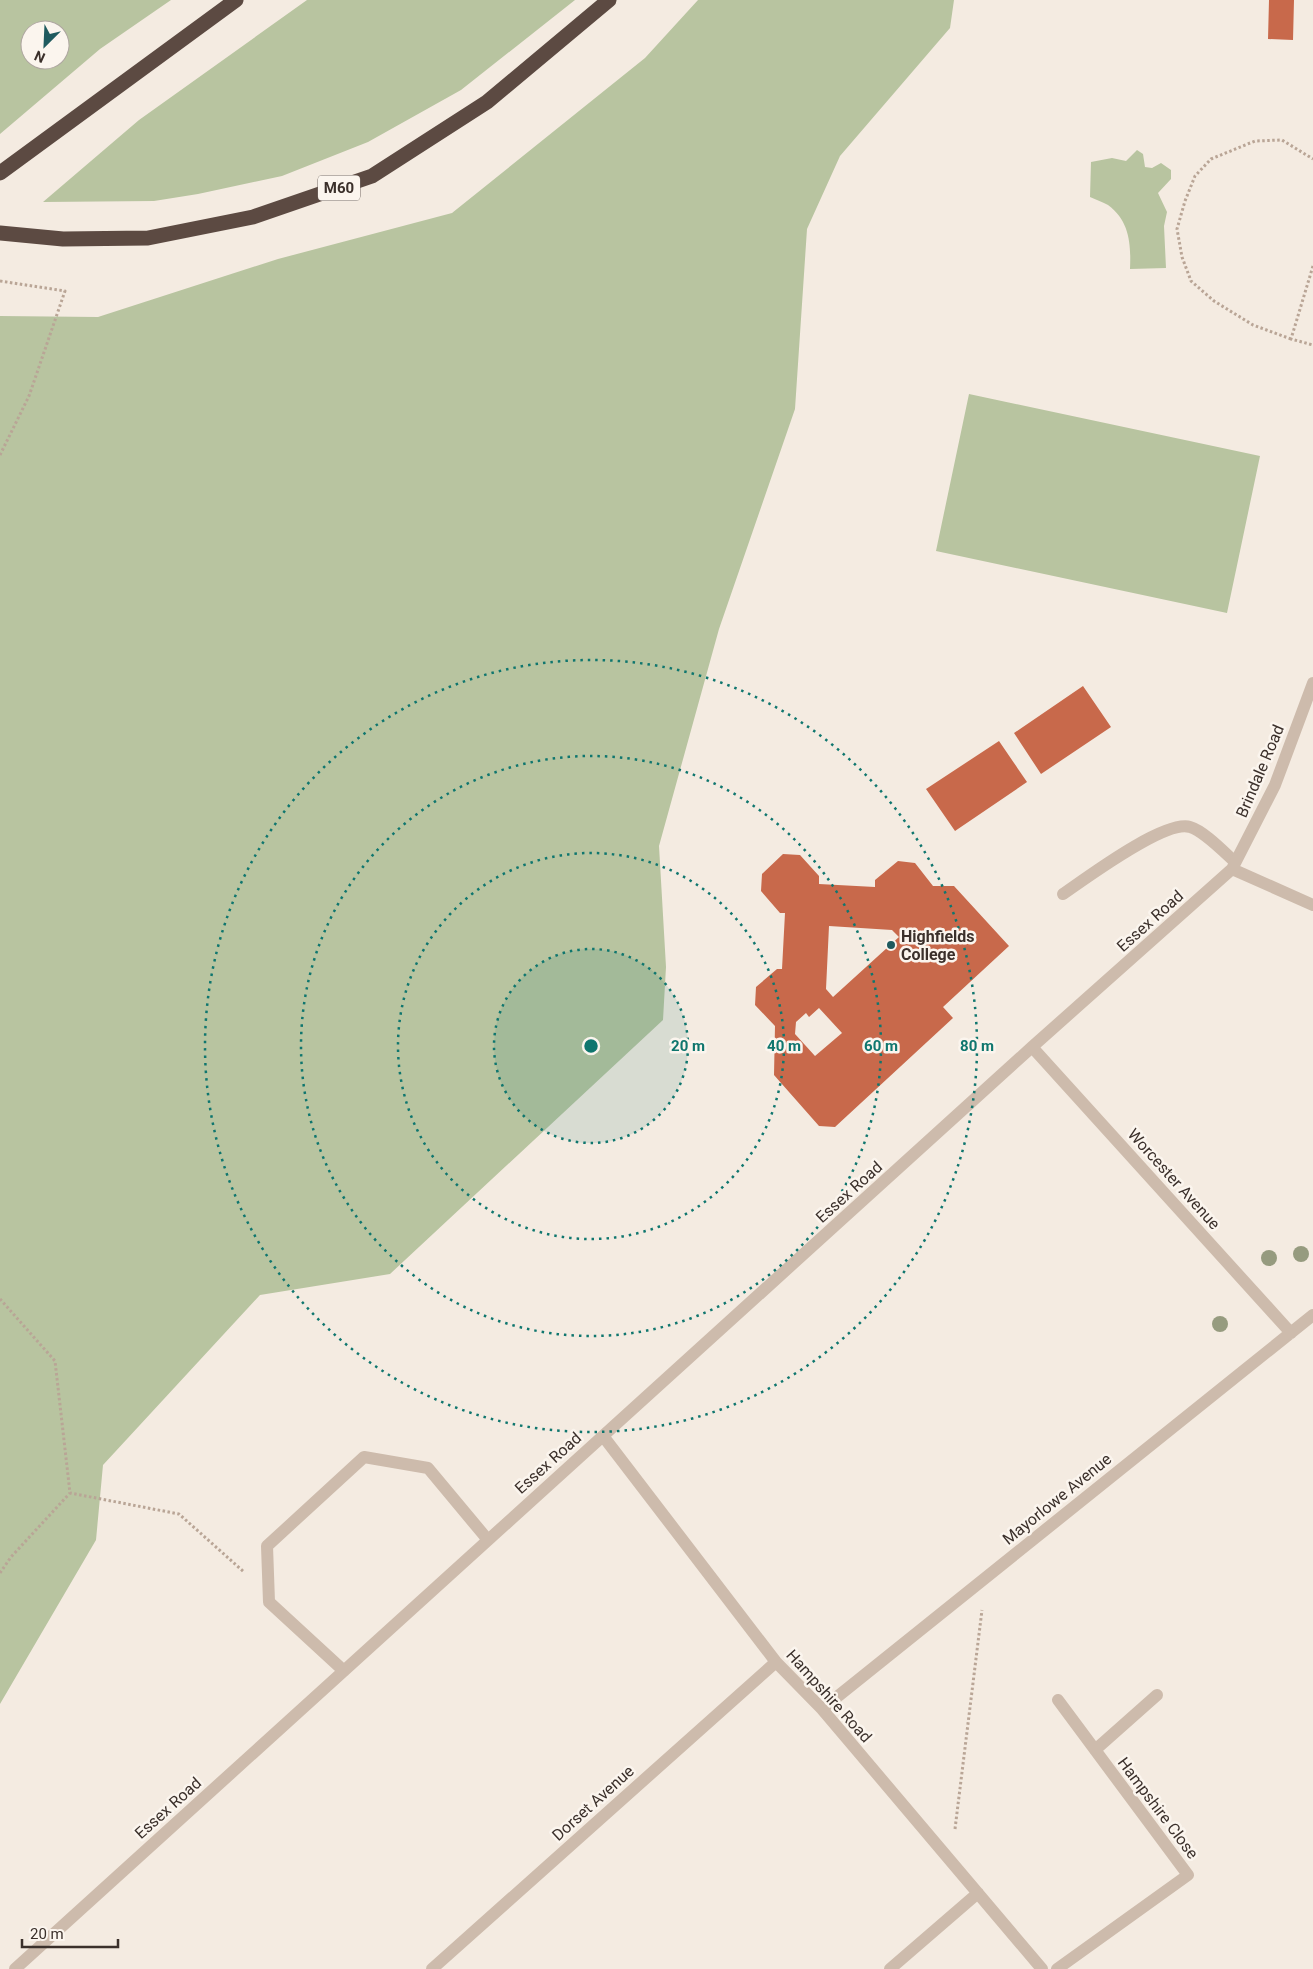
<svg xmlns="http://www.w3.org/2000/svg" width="1313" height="1969" font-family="Roboto,sans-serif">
<rect width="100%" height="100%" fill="#f4ebe1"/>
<path fill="#b8c4a0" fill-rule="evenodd" d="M 0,0 L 171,0 L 100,49 L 0,134 ZM 30,30 L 60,30 L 60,60 L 30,60 Z
M 307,0 L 575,0 L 461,90 L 368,142 L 282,176 L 198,194 L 154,201 L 43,202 L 139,120 Z
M 698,0 L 954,0 L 950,28 L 840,156 L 807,229 L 795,409 L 719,629 L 659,846 L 666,967 L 663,1020 L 390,1274 L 260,1295 L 103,1465 L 96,1540 L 0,1704 L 0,316 L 98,317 L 278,259 L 452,213 L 645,58 Z
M 1137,150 L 1143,154 L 1145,167 L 1152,168 L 1161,163 L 1171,170 L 1171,179 L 1158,193 L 1167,212 L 1164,226 L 1166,268 L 1130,269 C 1131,245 1130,221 1108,205 C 1103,202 1096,200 1090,197 L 1091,162 L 1112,158 L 1126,161 Z
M 969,394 L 1260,456 L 1227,613 L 936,551 Z"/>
<path fill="#c8694b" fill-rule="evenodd" d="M 1269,0 L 1294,0 L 1293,40 L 1268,39 Z
M 1083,686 L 1111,727 L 1041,774 L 1014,733 Z
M 999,741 L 1027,782 L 955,831 L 926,789 Z
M 783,854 L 800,855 L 819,876 L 819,884 L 875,887 L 875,880 L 898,861 L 915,863 L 933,886 L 954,886 L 1009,946 L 943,1007 L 953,1018 L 835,1127 L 819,1126 L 774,1075 L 775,1026 L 755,1005 L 756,987 L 777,969 L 782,969 L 785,913 L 780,913 L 761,891 L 762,874 ZM 829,926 L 892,930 L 899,937 L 833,997 L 826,989 ZM 819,1008 L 842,1033 L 815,1056 L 795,1034 L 796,1022 L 806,1013 L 809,1017 Z"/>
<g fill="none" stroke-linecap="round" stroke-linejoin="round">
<path stroke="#b9a596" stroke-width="3" stroke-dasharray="2.5 2.5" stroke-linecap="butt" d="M 1313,266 L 1291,339 L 1313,345
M 0,281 L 65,291 L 29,396 L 0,455
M 1291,339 L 1253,325 L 1214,301 L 1191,281 L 1182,257 L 1177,229 L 1185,201 L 1195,176 L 1211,159 L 1255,141 L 1282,140 L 1313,159
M 0,1299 L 55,1361 L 70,1493 L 179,1514 L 244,1572
M 0,1573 L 11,1557 L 70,1493
M 955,1829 L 982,1610"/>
<path stroke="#cdbbac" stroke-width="12" d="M 1063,894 C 1085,879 1165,819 1190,827 C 1204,831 1224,852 1235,862"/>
<path stroke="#cdbbac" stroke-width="12" d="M 1232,869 L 1313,905
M 1032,1047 L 1291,1333
M 603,1436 L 776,1662 L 822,1709 L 1042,1969
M 344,1671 L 269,1602 L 267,1546 L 364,1457 L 428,1468 L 488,1540
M 822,1709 L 1313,1315
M 1095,1750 L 1157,1695
M 15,1969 L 1032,1047 L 1232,869 L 1275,785 L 1313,683
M 432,1969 L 776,1662
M 890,1969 L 978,1893
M 1057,1969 L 1188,1875 L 1058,1700"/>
<path stroke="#5c4a42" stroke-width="15" d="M 0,173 L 236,0
M 0,233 L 63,239 L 148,238 L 253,217 L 372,176 L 487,102 L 609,0"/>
</g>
<g fill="#969b7f">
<circle cx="1301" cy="1254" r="8"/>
<circle cx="1269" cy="1258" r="8"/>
<circle cx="1220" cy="1324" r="8"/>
</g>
<circle cx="591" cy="1046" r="97" fill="#0f766e" fill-opacity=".12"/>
<g fill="none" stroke="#0f766e" stroke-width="2.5" stroke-dasharray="2.5 5">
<circle cx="591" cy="1046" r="97"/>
<circle cx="591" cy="1046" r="193"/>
<circle cx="591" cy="1046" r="290"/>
<circle cx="591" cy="1046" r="386"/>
</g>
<circle fill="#1f5a5e" stroke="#fbf5ee" stroke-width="2" cx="891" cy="945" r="5"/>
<g text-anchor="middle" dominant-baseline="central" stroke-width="5" stroke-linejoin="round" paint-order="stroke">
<rect fill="#fbf5ee" stroke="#756b66" stroke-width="1" x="318" y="175.5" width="42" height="25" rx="4"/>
<g font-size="15" font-weight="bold" fill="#3b302b">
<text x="339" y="188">M60</text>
</g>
<g font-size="16" fill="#3b302b" stroke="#fbf5ee">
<text transform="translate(1260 771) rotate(-67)">Brindale Road</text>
<text transform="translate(1150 921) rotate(-42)">Essex Road</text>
<text transform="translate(1174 1179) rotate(48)">Worcester Avenue</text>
<text transform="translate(849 1192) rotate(-42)">Essex Road</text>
<text transform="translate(548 1463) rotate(-42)">Essex Road</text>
<text transform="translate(1057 1499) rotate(-39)">Mayorlowe Avenue</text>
<text transform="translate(829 1696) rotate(48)">Hampshire Road</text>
<text transform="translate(593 1803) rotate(-42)">Dorset Avenue</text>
<text transform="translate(168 1808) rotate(-42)">Essex Road</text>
<text transform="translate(1158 1808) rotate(53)">Hampshire Close</text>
</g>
<g font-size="16" font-weight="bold" fill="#3b302b" stroke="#fbf5ee" text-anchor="start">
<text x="901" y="936">Highfields<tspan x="901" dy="18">College</tspan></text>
</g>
</g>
<circle cx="591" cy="1046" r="8" fill="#0f766e" stroke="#fbf5ee" stroke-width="2.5"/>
<g font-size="15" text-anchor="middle" font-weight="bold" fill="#0f766e" stroke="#fbf5ee" stroke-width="5" stroke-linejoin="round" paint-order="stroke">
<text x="688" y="1051">20 m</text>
<text x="784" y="1051">40 m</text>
<text x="881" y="1051">60 m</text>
<text x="977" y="1051">80 m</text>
</g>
<g transform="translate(45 45) rotate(204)"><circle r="24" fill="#fbf5ee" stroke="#aea6a0"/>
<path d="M0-4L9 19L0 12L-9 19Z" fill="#1f5a5e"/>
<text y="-8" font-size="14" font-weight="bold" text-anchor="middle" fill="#3b302b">N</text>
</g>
<path d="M22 1939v8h96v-8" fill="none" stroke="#3b302b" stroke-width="2.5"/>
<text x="30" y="1939" font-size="15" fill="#3b302b" stroke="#fbf5ee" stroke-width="4" paint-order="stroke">20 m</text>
</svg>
